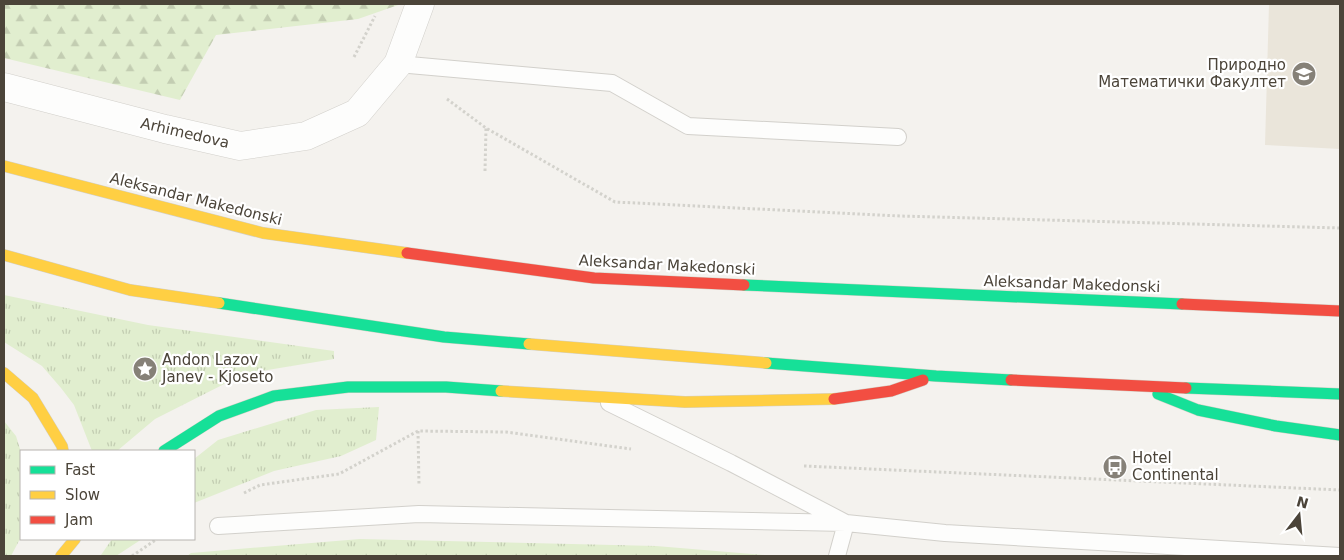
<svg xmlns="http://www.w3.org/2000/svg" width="1344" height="560" font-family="'DejaVu Sans',sans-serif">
<defs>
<pattern id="grass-tufts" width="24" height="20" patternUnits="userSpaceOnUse" patternTransform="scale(1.25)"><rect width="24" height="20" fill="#e1eecf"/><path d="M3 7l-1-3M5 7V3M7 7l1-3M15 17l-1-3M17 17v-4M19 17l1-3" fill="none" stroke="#c3cdb2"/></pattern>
<pattern id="forest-firs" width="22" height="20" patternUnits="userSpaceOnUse" patternTransform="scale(1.25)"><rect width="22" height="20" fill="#e1eecf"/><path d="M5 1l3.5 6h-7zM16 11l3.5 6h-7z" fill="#c3cdb2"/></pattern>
</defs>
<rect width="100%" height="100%" fill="#f4f2ee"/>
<path fill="#eae5da" d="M 1269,4 L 1340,4 L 1340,149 L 1265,145 Z"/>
<path fill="url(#grass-tufts)" d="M 4,295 L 148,325 L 334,351 L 334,359 L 244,374 L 155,419 L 117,451 L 92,451 L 74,405 L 61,388 L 42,366 L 4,342 Z
M 379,407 L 376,440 L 341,456 L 274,471 L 194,503 L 194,459 L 218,440 L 316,410 Z
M 4,421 L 16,436 L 21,452 L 21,537 L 11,556 L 4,556 Z
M 112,539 L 142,539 L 116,556 L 101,555 Z
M 360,539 L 656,546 L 776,556 L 187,556 L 191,553 Z"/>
<path fill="url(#forest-firs)" d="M 4,4 L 401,4 L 358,19 L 216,35 L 180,100 L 4,58 Z"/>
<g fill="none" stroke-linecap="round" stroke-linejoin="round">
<defs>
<path id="lane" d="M 398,64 L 612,83 L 688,126 L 898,137
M 609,403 L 731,463 L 846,523 L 837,556
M 218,526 L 419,514 L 846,523 L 945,533 L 1340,556"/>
<path id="street" d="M 4,87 L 165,129 L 240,146 L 306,136 L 357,113 L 398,64 L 420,4"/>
<path id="fast" d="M 744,285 L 1182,304
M 219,303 L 444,337 L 529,344
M 766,363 L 936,376 L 1011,380
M 1186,388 L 1340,394
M 1158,394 L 1198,410 L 1276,426 L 1340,435
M 164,451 L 219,416 L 274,396 L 348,387 L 446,387 L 501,391"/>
<path id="slow" d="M 4,166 L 263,233 L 407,253
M 4,255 L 130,290 L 219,303
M 529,344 L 766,363
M 4,373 L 33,398 L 62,446 L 63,451
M 501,391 L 685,402 L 834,399
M 61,556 L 75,539"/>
<path id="jam" d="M 407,253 L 594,278 L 744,285
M 1182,304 L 1340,311
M 1011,380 L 1186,388
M 834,399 L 891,391 L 923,380"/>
</defs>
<use href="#lane" stroke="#d2d0cb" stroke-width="18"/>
<use href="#street" stroke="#d2d0cb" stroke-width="29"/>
<use href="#fast" stroke="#d3cfc5" stroke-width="12"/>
<use href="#slow" stroke="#d3cfc5" stroke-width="12"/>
<use href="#jam" stroke="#d3cfc5" stroke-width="12"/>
<path stroke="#d3d2cc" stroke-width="3" stroke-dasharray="2.5 2.5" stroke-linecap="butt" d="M 354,57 L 375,16
M 447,99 L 486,128 L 615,202 L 900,216 L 1340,228
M 485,171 L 486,128
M 418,431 L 419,486
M 804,466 L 1340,490
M 244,493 L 260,485 L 339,474 L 418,431 L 506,432 L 631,449
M 132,556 L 157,539"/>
<use href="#lane" stroke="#fdfdfc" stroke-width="16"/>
<use href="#street" stroke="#fdfdfc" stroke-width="28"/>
<use href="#fast" stroke="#16e098" stroke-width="11"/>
<use href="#slow" stroke="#ffcf43" stroke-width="11"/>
<use href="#jam" stroke="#f24e42" stroke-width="11"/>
</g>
<defs>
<symbol id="university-disc" viewBox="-11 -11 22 22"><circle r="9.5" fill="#868178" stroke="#fff"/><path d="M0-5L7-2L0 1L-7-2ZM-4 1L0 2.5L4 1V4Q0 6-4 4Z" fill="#fff"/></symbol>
<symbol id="sight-disc" viewBox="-11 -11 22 22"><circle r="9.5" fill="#868178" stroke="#fff"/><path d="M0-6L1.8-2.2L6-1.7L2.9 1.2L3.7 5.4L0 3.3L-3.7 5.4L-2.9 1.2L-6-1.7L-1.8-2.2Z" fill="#fff"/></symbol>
<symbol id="bus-disc" viewBox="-11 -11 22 22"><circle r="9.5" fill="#868178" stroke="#fff"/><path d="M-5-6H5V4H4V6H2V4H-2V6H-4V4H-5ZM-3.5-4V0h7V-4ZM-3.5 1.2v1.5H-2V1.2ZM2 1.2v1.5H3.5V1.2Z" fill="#fff"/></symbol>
</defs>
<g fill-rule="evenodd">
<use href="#university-disc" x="1290" y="60" width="28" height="28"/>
<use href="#sight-disc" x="131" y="355" width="28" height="28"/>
<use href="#bus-disc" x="1101" y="453" width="28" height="28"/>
</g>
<g text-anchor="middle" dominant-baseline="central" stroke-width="4.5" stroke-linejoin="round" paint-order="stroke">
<g font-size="15" fill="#4b4439" stroke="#fff" text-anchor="start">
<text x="1286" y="65" text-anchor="end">Природно<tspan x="1286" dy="17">Математички Факултет</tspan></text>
<text x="162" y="360">Andon Lazov<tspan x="162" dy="17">Janev - Kjoseto</tspan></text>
<text x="1132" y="458">Hotel<tspan x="1132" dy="17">Continental</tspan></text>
</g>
<g font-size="15" fill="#4b4439" stroke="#fff">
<text transform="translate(185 133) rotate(13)">Arhimedova</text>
<text transform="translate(196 199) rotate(14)">Aleksandar Makedonski</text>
<text transform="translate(667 265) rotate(3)">Aleksandar Makedonski</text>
<text transform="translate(1072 284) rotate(2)">Aleksandar Makedonski</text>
</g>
</g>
<rect width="1344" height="560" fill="none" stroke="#4b4439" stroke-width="10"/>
<rect x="20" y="450" width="175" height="90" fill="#ffffff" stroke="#b7b4b0"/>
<rect x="30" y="466" width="25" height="8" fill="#16e098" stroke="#b7b4b0"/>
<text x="65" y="475" font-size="15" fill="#4b4439">Fast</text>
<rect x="30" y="491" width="25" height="8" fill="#ffcf43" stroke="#b7b4b0"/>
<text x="65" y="500" font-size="15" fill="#4b4439">Slow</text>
<rect x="30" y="516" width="25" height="8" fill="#f24e42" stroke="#b7b4b0"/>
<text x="65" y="525" font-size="15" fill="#4b4439">Jam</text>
<g transform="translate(1299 515) rotate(16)" stroke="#ffffff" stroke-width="4" paint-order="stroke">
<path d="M0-4L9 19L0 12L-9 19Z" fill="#4b4439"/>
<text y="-8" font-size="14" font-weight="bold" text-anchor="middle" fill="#4b4439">N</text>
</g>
</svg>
